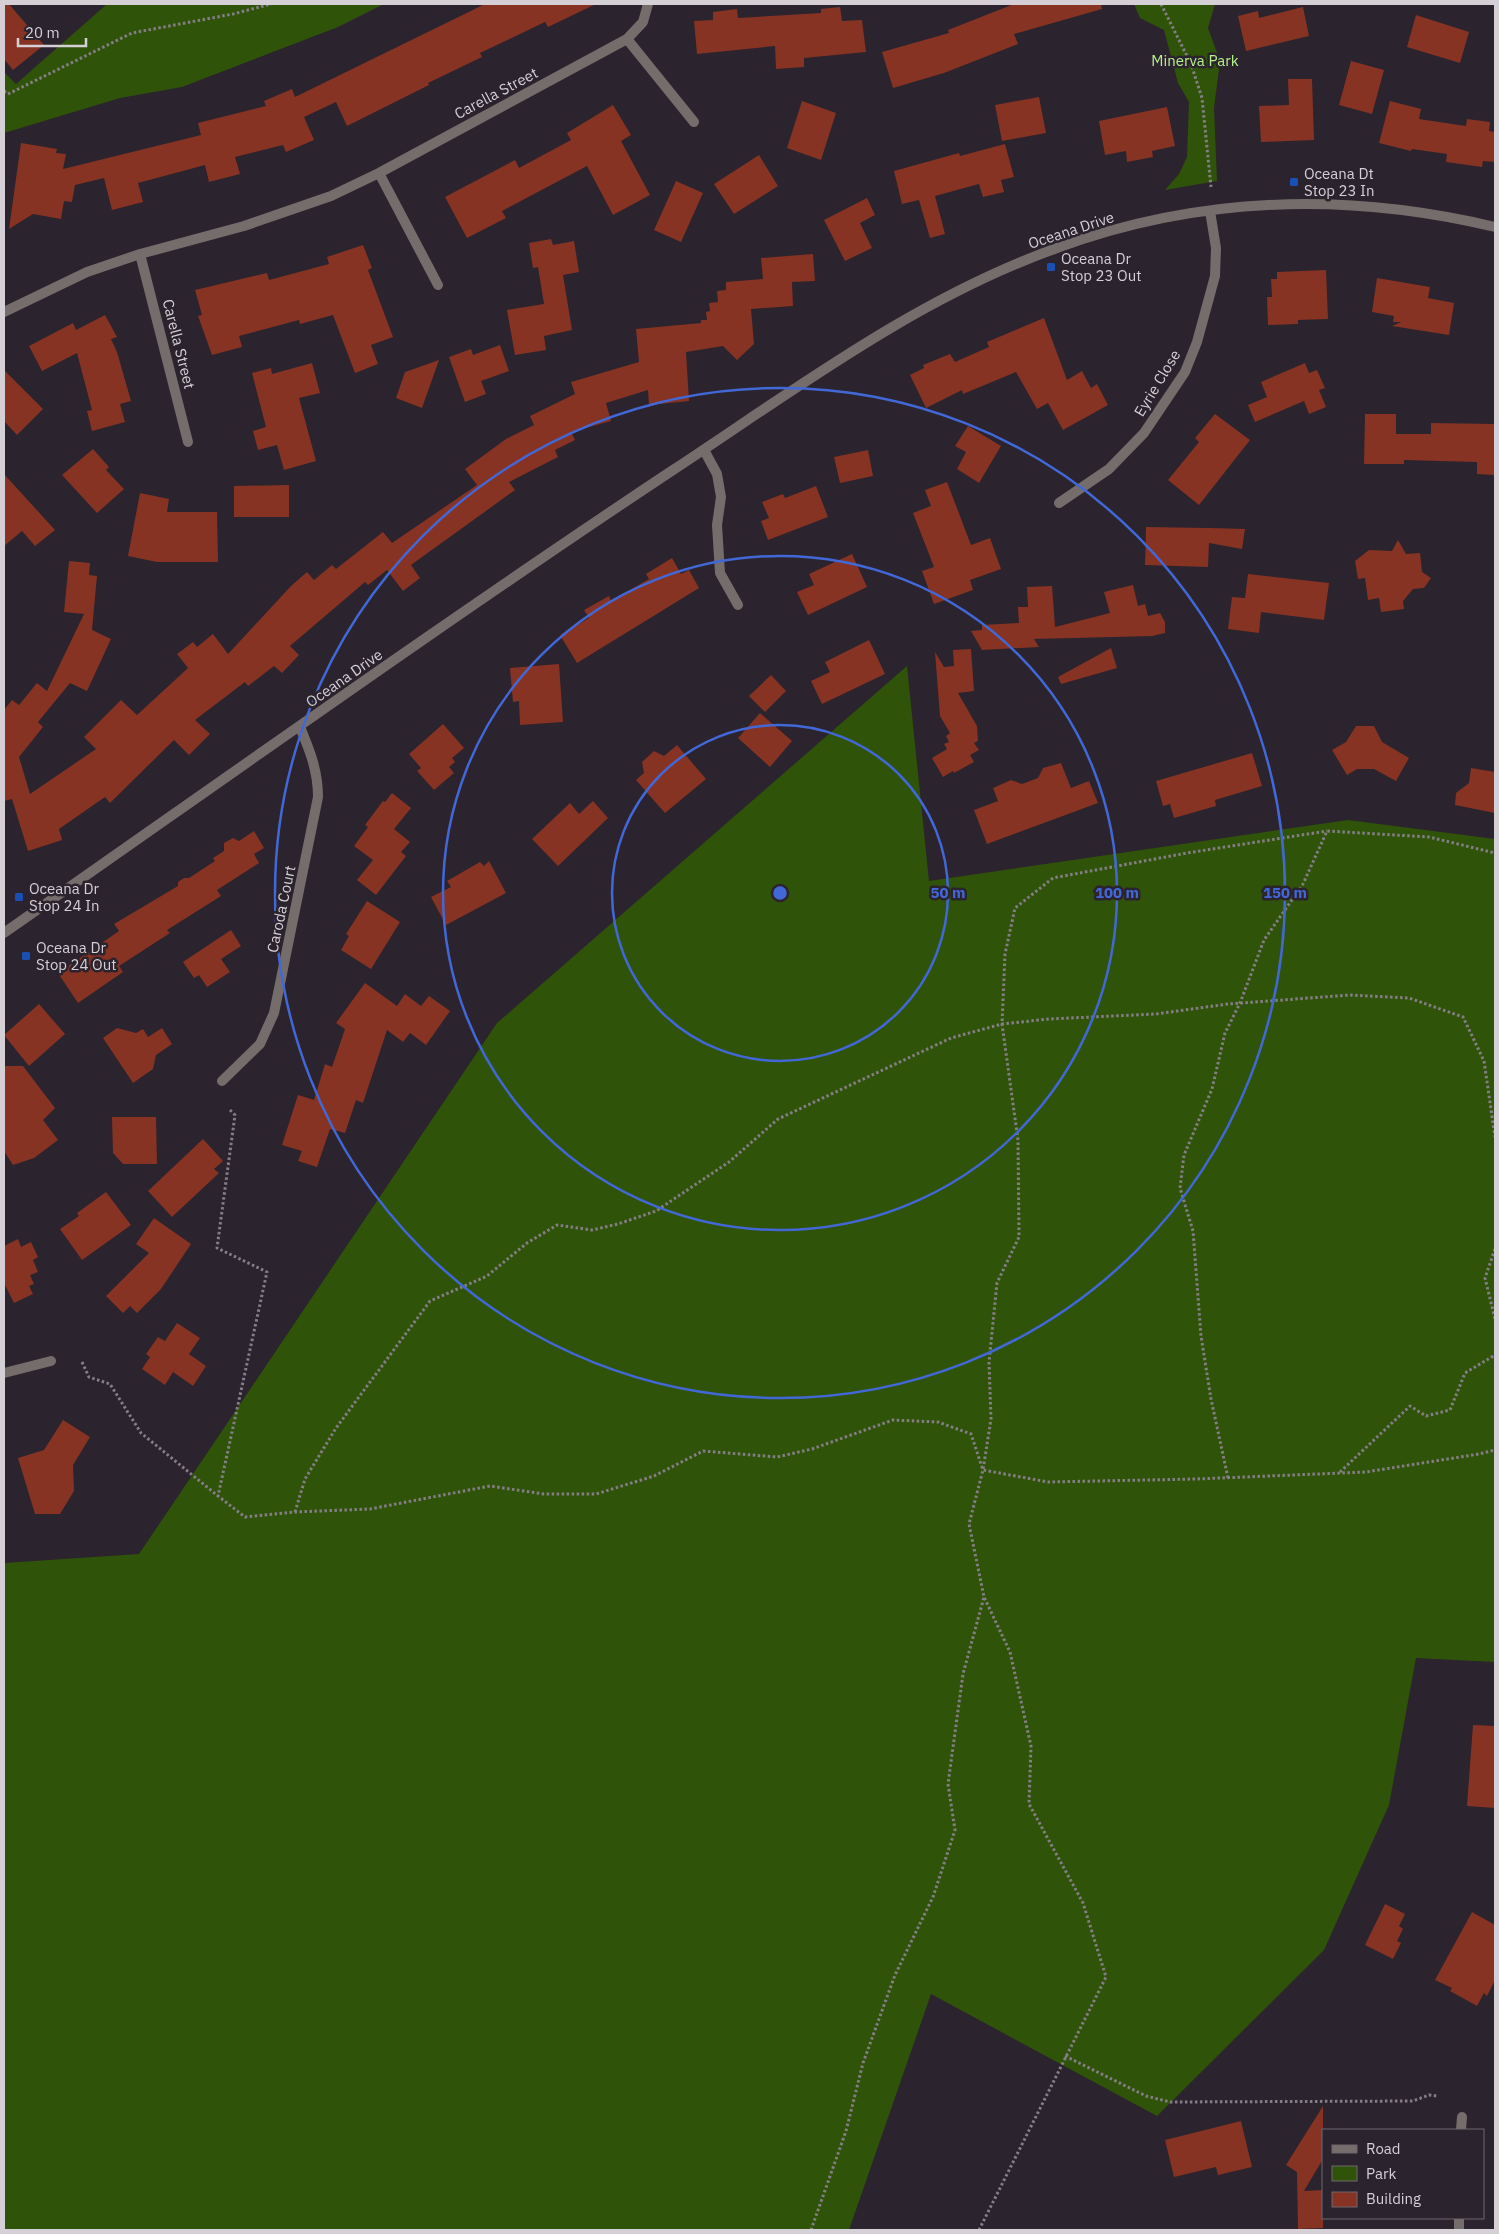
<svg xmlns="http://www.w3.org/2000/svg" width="1499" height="2234" font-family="'IBM Plex Sans',sans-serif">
<rect width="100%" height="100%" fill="#2b232d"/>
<path fill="#30530a" d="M 107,4 L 384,4 L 338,27 L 182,87 L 120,98 L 4,133 L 4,72 L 16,84 Z
M 1134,4 L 1215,4 L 1208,28 L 1220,61 L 1214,108 L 1217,181 L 1165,190 L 1179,174 L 1187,157 L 1189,102 L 1178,83 L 1164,30 L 1140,18 Z
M 907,666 L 929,881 L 1348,820 L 1495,839 L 1495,1662 L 1416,1658 L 1389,1805 L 1324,1950 L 1157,2116 L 931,1994 L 849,2230 L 4,2230 L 4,1563 L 139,1554 L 497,1023 Z"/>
<path fill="#863323" d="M 4,4 L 9,4 L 44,45 L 13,70 L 4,59 Z
M 485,4 L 596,4 L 548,27 L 545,22 L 480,53 L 482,57 L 428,83 L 429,85 L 347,126 L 336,102 L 304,117 L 314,140 L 286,152 L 283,145 L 235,157 L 240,174 L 209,182 L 205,165 L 138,183 L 143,202 L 112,210 L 104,178 L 75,185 L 72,202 L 64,201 L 61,219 L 33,214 L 9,229 L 21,143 L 57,149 L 56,153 L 66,154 L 63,169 L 201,135 L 198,123 L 266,106 L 264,101 L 292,89 L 295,97 Z
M 1014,4 L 1101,4 L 1102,9 L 1014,34 L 1018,44 L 944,73 L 893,88 L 882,52 L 949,33 L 948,30 Z
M 840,7 L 842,21 L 862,20 L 866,52 L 804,58 L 804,67 L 776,69 L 775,46 L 697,54 L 694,21 L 713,20 L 713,12 L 737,9 L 738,18 L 821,13 L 821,9 Z
M 1303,7 L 1309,36 L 1246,51 L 1238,16 L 1258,11 L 1259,18 Z
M 1416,15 L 1469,32 L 1460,63 L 1407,47 Z
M 1351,61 L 1384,70 L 1372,114 L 1339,105 Z
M 1288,79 L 1312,79 L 1314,140 L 1261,142 L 1259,106 L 1289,105 Z
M 1039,97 L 1046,133 L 1002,141 L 995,105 Z
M 802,101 L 836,113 L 821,160 L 787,148 Z
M 1390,101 L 1421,109 L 1419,119 L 1466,126 L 1467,119 L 1490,122 L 1489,131 L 1495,132 L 1495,162 L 1483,161 L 1482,167 L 1446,162 L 1447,154 L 1412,149 L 1411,151 L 1379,143 Z
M 613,105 L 631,135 L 621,141 L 650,195 L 613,215 L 587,166 L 502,211 L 506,218 L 467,238 L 445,197 L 515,160 L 519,168 L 571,140 L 567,133 Z
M 1167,107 L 1175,146 L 1152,151 L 1153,157 L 1127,162 L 1126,151 L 1105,155 L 1099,121 Z
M 1005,144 L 1014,177 L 1001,180 L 1004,192 L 983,197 L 979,184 L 935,196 L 945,234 L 930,238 L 919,200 L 902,204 L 894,171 L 959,153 L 960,156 Z
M 759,155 L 778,186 L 734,214 L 714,184 Z
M 676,181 L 703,193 L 681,242 L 654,230 Z
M 867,198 L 875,215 L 860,223 L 872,248 L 845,261 L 824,220 Z
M 551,239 L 553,245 L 574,241 L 579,272 L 563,275 L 572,330 L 544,336 L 546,350 L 515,355 L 507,310 L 544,304 L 538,267 L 533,268 L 529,243 Z
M 363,245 L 372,268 L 368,270 L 393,337 L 371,345 L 378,364 L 355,373 L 333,315 L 300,324 L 299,320 L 239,336 L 242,347 L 212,355 L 198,316 L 202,315 L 195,290 L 267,273 L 269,280 L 329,264 L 327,257 Z
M 813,254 L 815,281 L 792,282 L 793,306 L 751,309 L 754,344 L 737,360 L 723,346 L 686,352 L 689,401 L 649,405 L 648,390 L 606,403 L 611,421 L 571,432 L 575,440 L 555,450 L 558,457 L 509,482 L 515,490 L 411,565 L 420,578 L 403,591 L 387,570 L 368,585 L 365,582 L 290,646 L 299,655 L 282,673 L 274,666 L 248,686 L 245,682 L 195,720 L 210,734 L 189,755 L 174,740 L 110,803 L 105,797 L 59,829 L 62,840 L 28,851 L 12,799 L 4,801 L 4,710 L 12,700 L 19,705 L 37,683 L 47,691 L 84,614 L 64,612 L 69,561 L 90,563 L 89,575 L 97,576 L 92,630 L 111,639 L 87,691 L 70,683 L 38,722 L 43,727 L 19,757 L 30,794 L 96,749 L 84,737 L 121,700 L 137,715 L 188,668 L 177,654 L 193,642 L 197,647 L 213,634 L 228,654 L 291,586 L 307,572 L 314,580 L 332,565 L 336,569 L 383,532 L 392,543 L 477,485 L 465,469 L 506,439 L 534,425 L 530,416 L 575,394 L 571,382 L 639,362 L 636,329 L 701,323 L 701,320 L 707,320 L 706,312 L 710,311 L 709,303 L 718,302 L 717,291 L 726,290 L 726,282 L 763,279 L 761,258 Z
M 1326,270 L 1328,319 L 1298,320 L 1298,324 L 1268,325 L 1267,297 L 1272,297 L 1271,279 L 1277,279 L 1277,272 Z
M 1377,278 L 1430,287 L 1428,298 L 1454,303 L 1449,335 L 1392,326 L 1401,322 L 1393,322 L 1394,316 L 1372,312 Z
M 105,315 L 117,337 L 111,339 L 117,352 L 131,401 L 120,404 L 125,422 L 92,431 L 87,411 L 92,410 L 77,353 L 42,371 L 29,346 L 73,323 L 76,330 Z
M 1044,318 L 1067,380 L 1082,371 L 1091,388 L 1097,384 L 1108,405 L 1063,430 L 1048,403 L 1037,409 L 1016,372 L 963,394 L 962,390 L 926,408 L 910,375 L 924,368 L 923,365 L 950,354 L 955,362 L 989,347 L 987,342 Z
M 500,345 L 509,371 L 481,381 L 486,394 L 465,402 L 449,357 L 471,349 L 473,355 Z
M 439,360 L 422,408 L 396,398 L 405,372 Z
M 312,363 L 320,393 L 299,398 L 316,461 L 284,470 L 277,445 L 258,450 L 253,431 L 266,427 L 252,373 L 271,368 L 272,374 Z
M 1305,363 L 1309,373 L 1317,370 L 1325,388 L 1319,390 L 1326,407 L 1309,414 L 1304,401 L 1255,422 L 1248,405 L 1267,397 L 1261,382 Z
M 4,370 L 43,409 L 17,435 L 4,421 Z
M 1215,414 L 1250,440 L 1199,505 L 1168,480 L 1199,442 L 1195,438 Z
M 1365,414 L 1396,414 L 1396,434 L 1431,434 L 1431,423 L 1495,424 L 1495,475 L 1477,474 L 1477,462 L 1404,460 L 1404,464 L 1364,464 Z
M 968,426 L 1001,446 L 979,483 L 957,469 L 966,452 L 955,446 Z
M 93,449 L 109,467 L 106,470 L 124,489 L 97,513 L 62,475 Z
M 868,450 L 873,476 L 840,483 L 834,457 Z
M 4,474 L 55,530 L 35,546 L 22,531 L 4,546 Z
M 947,482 L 971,545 L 990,538 L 1001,569 L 970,580 L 973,590 L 934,604 L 922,571 L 934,567 L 913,513 L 931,506 L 925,490 Z
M 289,485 L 289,517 L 234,517 L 234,486 Z
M 816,486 L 828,517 L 768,540 L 761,521 L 769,518 L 762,502 L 783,494 L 785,498 Z
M 140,493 L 169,499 L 167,512 L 217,512 L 218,562 L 157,562 L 128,556 Z
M 1146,527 L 1209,528 L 1245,529 L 1242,549 L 1209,543 L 1208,567 L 1145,565 Z
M 1398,540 L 1406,554 L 1420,553 L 1422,572 L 1431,578 L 1424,588 L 1413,589 L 1403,601 L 1404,609 L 1381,612 L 1379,598 L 1368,600 L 1365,578 L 1358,579 L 1355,561 L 1369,550 L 1392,551 Z
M 852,554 L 867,587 L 808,615 L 797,592 L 814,585 L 809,574 Z
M 672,558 L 681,574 L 689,570 L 699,588 L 577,663 L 560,635 L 589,618 L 584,610 L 609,596 L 611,601 L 649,579 L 646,574 Z
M 1248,574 L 1329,583 L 1324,620 L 1261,612 L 1259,633 L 1228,629 L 1232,597 L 1245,598 Z
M 1133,585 L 1138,606 L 1145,604 L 1148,616 L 1160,613 L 1165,622 L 1165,633 L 1152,636 L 1034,639 L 1039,647 L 982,650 L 971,631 L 982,630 L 982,625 L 1019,623 L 1018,607 L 1028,607 L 1027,587 L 1052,586 L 1055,627 L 1110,613 L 1104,592 Z
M 869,640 L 885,674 L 822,704 L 811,681 L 830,672 L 825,662 Z
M 1111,648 L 1117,668 L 1061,684 L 1058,677 Z
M 971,649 L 974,691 L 958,693 L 977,726 L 978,741 L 974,743 L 979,750 L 970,755 L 974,762 L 954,773 L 953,771 L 943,777 L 932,758 L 947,749 L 944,744 L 949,742 L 946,736 L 950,733 L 940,716 L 935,652 L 944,667 L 954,666 L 953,650 Z
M 559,664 L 563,722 L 520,725 L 519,701 L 513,702 L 510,668 Z
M 771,675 L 786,691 L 765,712 L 749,696 Z
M 760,713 L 792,741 L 770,767 L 738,738 Z
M 443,724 L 464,748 L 452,758 L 455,762 L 449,767 L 454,773 L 434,790 L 417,771 L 421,768 L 409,754 Z
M 1356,726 L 1374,726 L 1382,742 L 1409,758 L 1396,781 L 1374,769 L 1357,769 L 1347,775 L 1332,750 L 1346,742 Z
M 677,745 L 706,779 L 665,813 L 636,780 L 644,773 L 642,762 L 654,751 L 664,756 Z
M 1252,753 L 1262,786 L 1215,800 L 1216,806 L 1174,818 L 1170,804 L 1163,806 L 1156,781 Z
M 1061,763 L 1071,788 L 1089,781 L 1098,803 L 987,844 L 974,810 L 998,801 L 993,788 L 1011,780 L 1022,784 L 1038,778 L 1043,768 Z
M 1471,768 L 1495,772 L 1495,813 L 1455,805 L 1456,793 L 1469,783 Z
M 392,793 L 411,808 L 394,829 L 410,842 L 401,852 L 406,856 L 376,895 L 357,880 L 373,860 L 354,846 L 368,827 L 365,825 L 383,801 L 385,802 Z
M 593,801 L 608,818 L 558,866 L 532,839 L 570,803 L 579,814 Z
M 254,831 L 264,848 L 254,854 L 259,863 L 217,890 L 221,896 L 167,930 L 170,933 L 119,966 L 123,972 L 78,1003 L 58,973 L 119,931 L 114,924 L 178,886 L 178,882 L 184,878 L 189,878 L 215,861 L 213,858 L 224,851 L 224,843 L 233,838 L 239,841 Z
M 489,861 L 506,893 L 446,925 L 431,897 L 451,887 L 447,881 L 480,862 L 484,866 Z
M 367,901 L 400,922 L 371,969 L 341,950 L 349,936 L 346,934 Z
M 231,930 L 241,946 L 221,959 L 230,972 L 207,987 L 199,975 L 194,978 L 183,962 Z
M 365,983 L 397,1006 L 405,994 L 421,1006 L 429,996 L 450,1011 L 426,1045 L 410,1033 L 403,1042 L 387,1030 L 363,1103 L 356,1100 L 345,1133 L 330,1129 L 317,1167 L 298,1161 L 302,1151 L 282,1145 L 298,1095 L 314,1100 L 325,1064 L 332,1067 L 345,1029 L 336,1023 Z
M 39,1004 L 65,1034 L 29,1066 L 4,1035 Z
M 117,1028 L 136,1033 L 143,1029 L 148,1037 L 162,1028 L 172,1044 L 156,1055 L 153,1069 L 133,1083 L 103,1038 Z
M 4,1066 L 23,1066 L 55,1108 L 43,1120 L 58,1140 L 34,1158 L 13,1165 L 4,1151 Z
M 112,1117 L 156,1117 L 157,1164 L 123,1164 L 113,1153 Z
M 203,1139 L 223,1161 L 214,1169 L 219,1173 L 172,1217 L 148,1191 Z
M 106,1192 L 131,1225 L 82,1260 L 60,1229 L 79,1216 L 77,1213 Z
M 154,1218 L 191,1244 L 161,1289 L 137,1313 L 130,1306 L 123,1313 L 106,1296 L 149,1253 L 136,1244 Z
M 18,1239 L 21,1247 L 31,1242 L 38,1257 L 33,1260 L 38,1272 L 30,1275 L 34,1284 L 29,1286 L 33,1294 L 14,1303 L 4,1283 L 4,1246 Z
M 177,1323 L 200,1338 L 189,1354 L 206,1366 L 193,1386 L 173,1372 L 165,1385 L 142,1369 L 150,1357 L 146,1354 L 158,1337 L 165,1341 Z
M 63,1420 L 90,1437 L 73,1465 L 74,1491 L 60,1514 L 35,1514 L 18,1458 L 44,1450 Z
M 1473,1725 L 1495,1726 L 1495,1808 L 1467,1806 Z
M 1385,1904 L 1405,1914 L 1399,1926 L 1403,1929 L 1397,1941 L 1401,1943 L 1393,1959 L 1365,1945 Z
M 1472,1912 L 1495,1925 L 1495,1980 L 1487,1996 L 1484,1993 L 1477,2006 L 1450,1991 L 1452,1988 L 1435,1980 Z
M 1323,2106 L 1323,2159 L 1304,2191 L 1323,2190 L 1323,2228 L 1298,2229 L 1297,2172 L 1286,2165 Z
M 1241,2121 L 1252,2167 L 1218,2175 L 1216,2167 L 1174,2177 L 1165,2140 Z"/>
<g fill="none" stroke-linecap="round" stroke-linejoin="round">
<path stroke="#857e86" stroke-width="3" stroke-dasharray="2.5 2.5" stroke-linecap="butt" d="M 1161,4 L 1191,64 L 1202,98 L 1211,187
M 4,91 L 8,94 L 132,33 L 233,14 L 271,4
M 230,1110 L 235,1115 L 217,1248 L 267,1272 L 218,1496 L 245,1517 L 295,1512 L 370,1509 L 490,1486 L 544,1494 L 596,1494 L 654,1476 L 703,1451 L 777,1457 L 812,1449 L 893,1420 L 938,1422 L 971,1434 L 983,1470 L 1048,1482 L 1196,1479 L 1366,1472 L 1479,1454 L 1495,1450
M 1495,1249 L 1485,1278 L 1495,1319
M 82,1362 L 89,1377 L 110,1384 L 141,1433 L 218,1496
M 1340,1472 L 1410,1406 L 1426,1416 L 1450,1410 L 1465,1373 L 1495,1355
M 1228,1478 L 1211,1399 L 1201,1336 L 1193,1231 L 1180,1188 L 1184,1155 L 1212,1089 L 1225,1033 L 1240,1003 L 1264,940 L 1303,884 L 1327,831 L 1429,837 L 1495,853
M 295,1512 L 305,1479 L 336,1428 L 430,1301 L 487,1276 L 527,1243 L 557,1225 L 592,1230 L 618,1224 L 656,1211 L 729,1162 L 778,1119 L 951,1038 L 1002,1024 L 1049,1019 L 1156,1014 L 1228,1004 L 1350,995 L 1409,998 L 1463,1017 L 1484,1061 L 1495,1137
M 1065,2056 L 1146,2096 L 1170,2102 L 1413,2101 L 1429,2095 L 1437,2096
M 811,2230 L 846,2131 L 863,2063 L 895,1975 L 933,1897 L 955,1830 L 948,1784 L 963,1674 L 984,1597
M 979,2230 L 1106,1977 L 1083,1903 L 1029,1804 L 1031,1746 L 1010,1652 L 984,1597 L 969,1524 L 983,1470 L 991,1419 L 989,1362 L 997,1283 L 1019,1237 L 1018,1140 L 1002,1024 L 1005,954 L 1015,908 L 1053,878 L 1187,853 L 1327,831"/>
<path stroke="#746d6b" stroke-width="10" d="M 704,450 L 717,474 L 721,497 L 717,525 L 720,573 L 738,605"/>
<path stroke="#746d6b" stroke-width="10" d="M 627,39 L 694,122
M 379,173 L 438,285
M 140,254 L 188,442
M 4,312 L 87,272 L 140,254 L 244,226 L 331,196 L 379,173 L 627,39 L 643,22 L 648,4
M 1059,503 L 1109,469 L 1144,433 L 1185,372 L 1197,342 L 1215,276 L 1216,248 L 1210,211
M 4,933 C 226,778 447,620 673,470 C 796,389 917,298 1057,248 C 1202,195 1347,192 1495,227
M 222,1081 L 260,1044 L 274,1013 L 318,797 C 318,771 310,751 300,727
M 4,1373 L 51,1361
M 1461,2130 L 1462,2117
M 1459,2230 L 1459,2218"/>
</g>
<g fill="none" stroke="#4268d8" stroke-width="2.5">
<circle cx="780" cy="893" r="168"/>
<circle cx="780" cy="893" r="337"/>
<circle cx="780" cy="893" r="505"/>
</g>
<g fill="#1a4fb4" stroke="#2b232d" stroke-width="2">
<rect x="1289" y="177" width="10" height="10" rx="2.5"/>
<rect x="1046" y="262" width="10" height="10" rx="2.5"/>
<rect x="14" y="892" width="10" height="10" rx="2.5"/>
<rect x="21" y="951" width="10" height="10" rx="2.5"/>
</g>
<g text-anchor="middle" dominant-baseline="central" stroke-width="5" stroke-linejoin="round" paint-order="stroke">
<g font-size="15" fill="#b6f289" stroke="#2b232d">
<text x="1195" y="60">Minerva Park</text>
</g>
<g font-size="15" fill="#d5d0d6" stroke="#2b232d">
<text transform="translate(496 93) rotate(-28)">Carella Street</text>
<text transform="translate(1071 230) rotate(-18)">Oceana Drive</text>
<text transform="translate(179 344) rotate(76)">Carella Street</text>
<text transform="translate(1157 383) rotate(-59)">Eyrie Close</text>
<text transform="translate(344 678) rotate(-35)">Oceana Drive</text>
<text transform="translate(281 909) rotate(-78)">Caroda Court</text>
</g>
<g font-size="15" fill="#d5d0d6" stroke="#2b232d" text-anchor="start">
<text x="1304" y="173">Oceana Dt<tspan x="1304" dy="17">Stop 23 In</tspan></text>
<text x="1061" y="258">Oceana Dr<tspan x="1061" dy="17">Stop 23 Out</tspan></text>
<text x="29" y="888">Oceana Dr<tspan x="29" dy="17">Stop 24 In</tspan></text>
<text x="36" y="947">Oceana Dr<tspan x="36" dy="17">Stop 24 Out</tspan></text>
</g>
</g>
<circle cx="780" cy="893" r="8" fill="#4268d8" stroke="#2b232d" stroke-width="2.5"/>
<g font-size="15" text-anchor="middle" font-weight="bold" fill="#4268d8" stroke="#2b232d" stroke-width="5" stroke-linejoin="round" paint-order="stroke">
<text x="948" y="898">50 m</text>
<text x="1117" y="898">100 m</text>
<text x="1285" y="898">150 m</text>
</g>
<rect width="1499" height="2234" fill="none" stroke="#d5d0d6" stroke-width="10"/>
<rect x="1322" y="2129" width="162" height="90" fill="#2b232d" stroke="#6f6871"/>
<rect x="1332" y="2145" width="25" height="8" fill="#746d6b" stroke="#6f6871"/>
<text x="1366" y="2154" font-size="15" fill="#d5d0d6">Road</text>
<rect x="1332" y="2166" width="25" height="15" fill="#30530a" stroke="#6f6871"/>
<text x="1366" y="2179" font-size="15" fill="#d5d0d6">Park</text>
<rect x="1332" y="2192" width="25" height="15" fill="#863323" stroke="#6f6871"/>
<text x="1366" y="2204" font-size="15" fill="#d5d0d6">Building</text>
<path d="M18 38v8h68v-8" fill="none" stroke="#d5d0d6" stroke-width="2.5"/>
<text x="25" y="38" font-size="15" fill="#d5d0d6" stroke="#2b232d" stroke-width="4" paint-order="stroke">20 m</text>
</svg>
